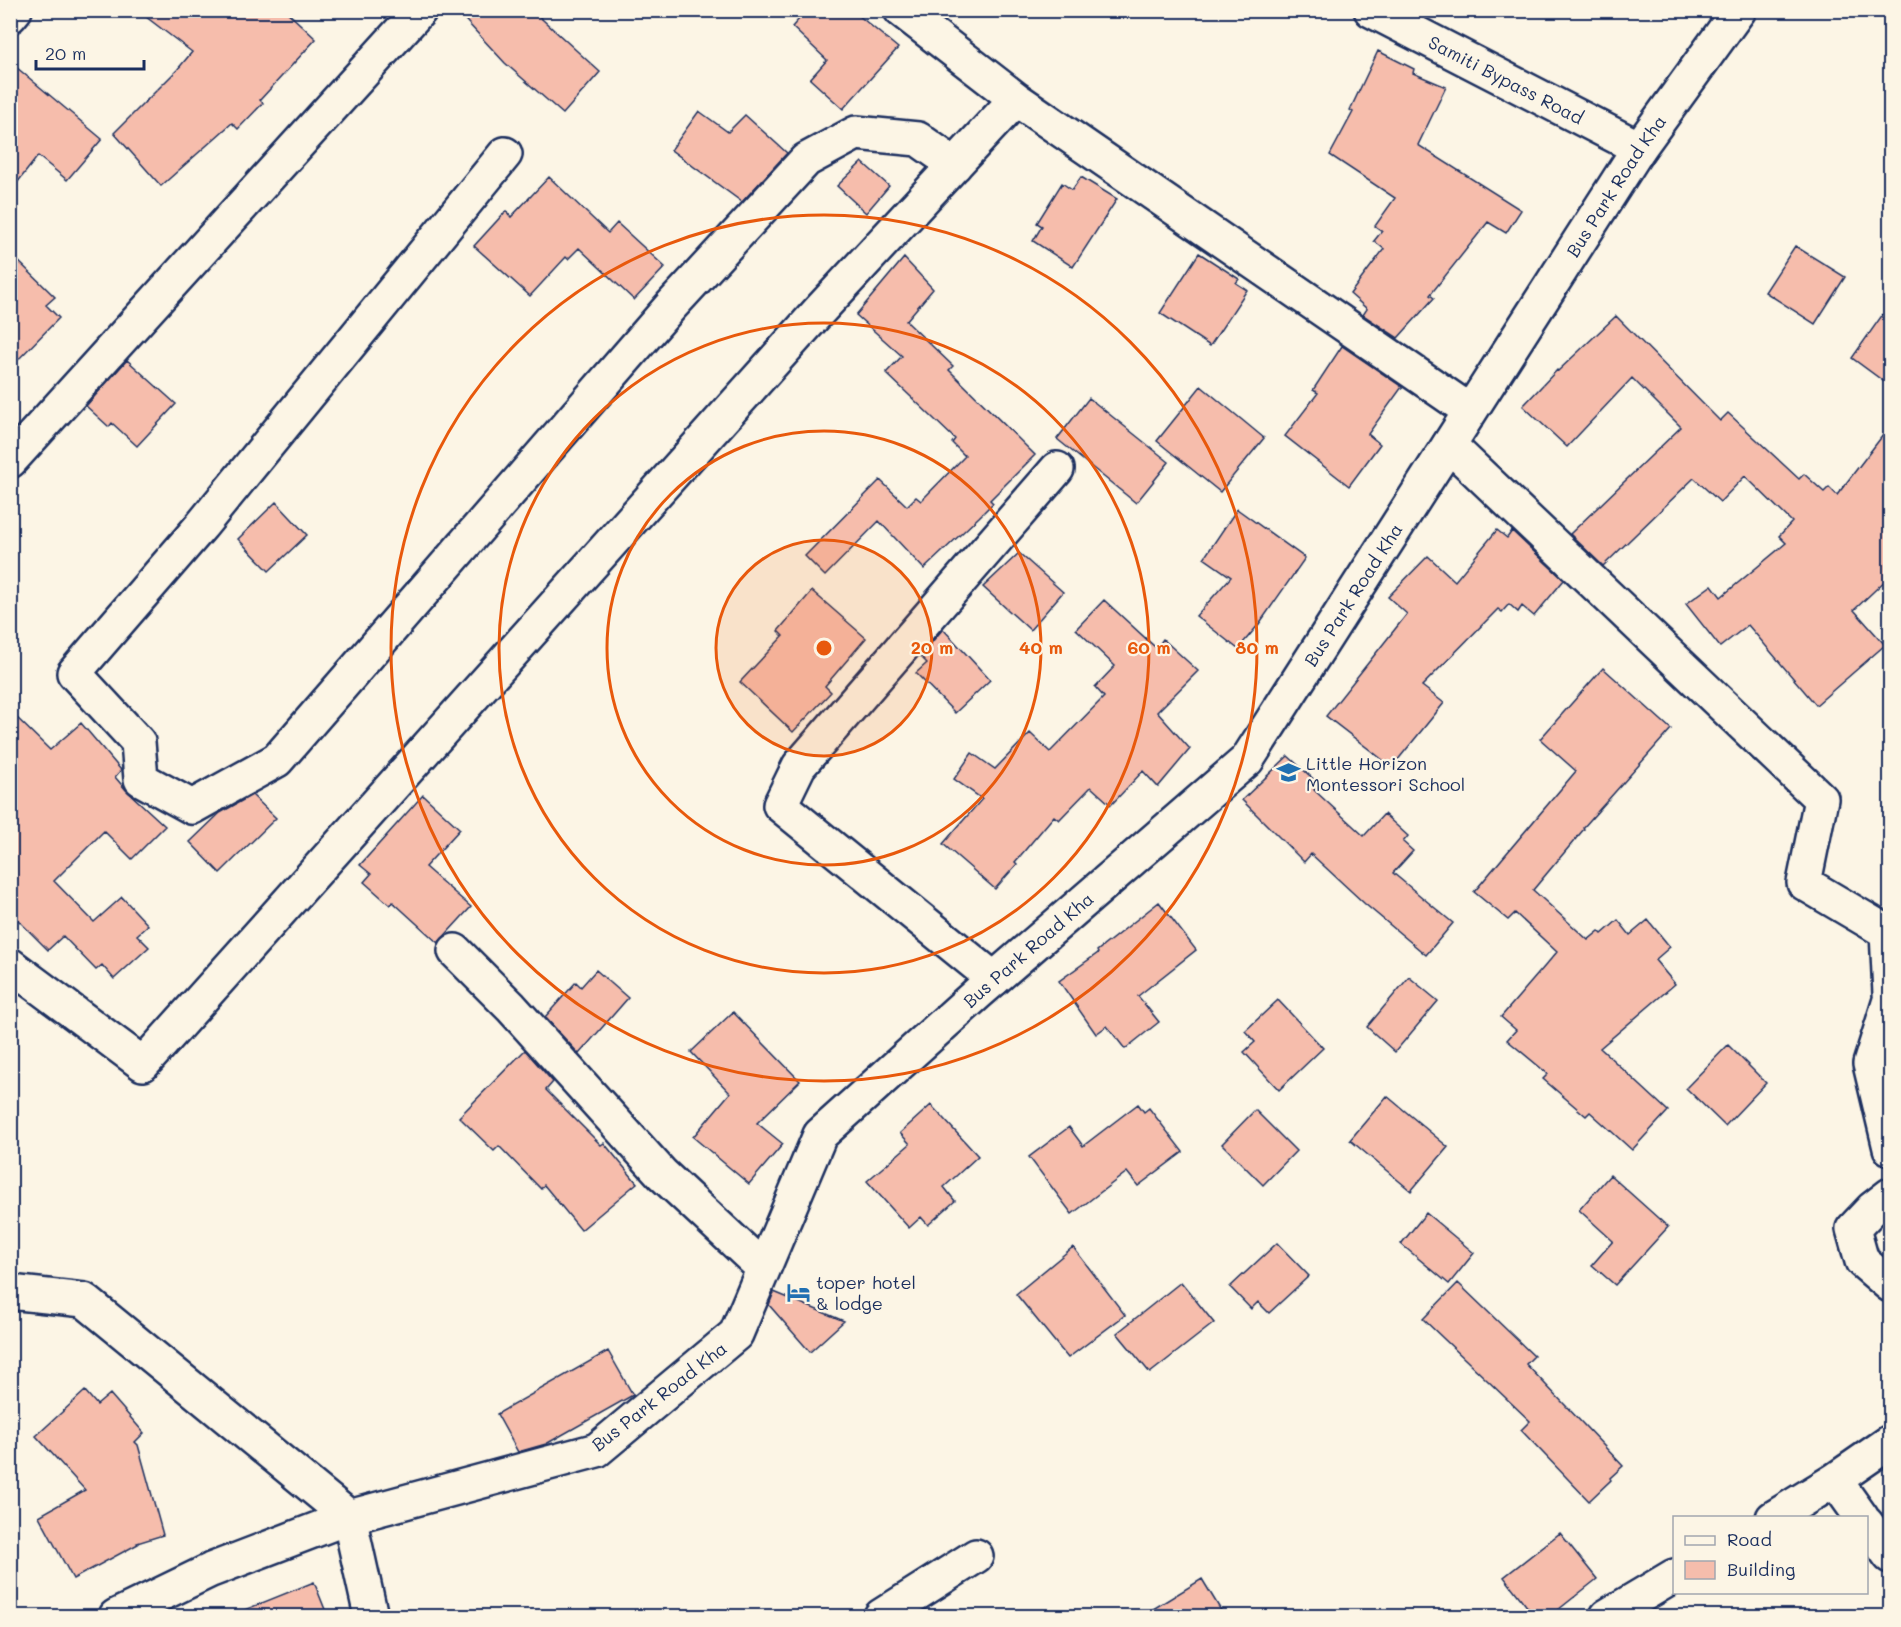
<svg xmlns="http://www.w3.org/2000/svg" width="1901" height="1627" font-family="Mali,sans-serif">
<rect width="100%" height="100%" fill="#fcf5e5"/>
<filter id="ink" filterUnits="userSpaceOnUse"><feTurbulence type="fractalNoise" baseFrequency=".0167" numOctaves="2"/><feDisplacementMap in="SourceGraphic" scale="12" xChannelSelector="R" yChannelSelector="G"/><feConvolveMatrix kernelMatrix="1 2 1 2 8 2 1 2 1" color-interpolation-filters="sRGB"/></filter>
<g filter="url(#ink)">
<path fill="#f6bdac" stroke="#1b2f5e" stroke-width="1.5" d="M 137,10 L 285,10 L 316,39 L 260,100 L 263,103 L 238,129 L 232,123 L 161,186 L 114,133 L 177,70 L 192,52 Z
M 456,10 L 532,10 L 600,72 L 563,114 L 505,63 Z
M 807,10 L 852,10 L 898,48 L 843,109 L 810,79 L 827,60 L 792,27 Z
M 1378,51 L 1414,69 L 1413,73 L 1446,87 L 1418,145 L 1521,210 L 1506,233 L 1488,222 L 1430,295 L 1434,298 L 1398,338 L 1363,315 L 1367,309 L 1350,294 L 1384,249 L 1374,241 L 1382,231 L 1375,226 L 1395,198 L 1330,155 L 1353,112 L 1350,110 Z
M 10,62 L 102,139 L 67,180 L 38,156 L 10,192 Z
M 699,111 L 728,132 L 745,115 L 787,153 L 742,202 L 671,150 Z
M 862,162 L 889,186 L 866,213 L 837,186 Z
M 549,177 L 608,233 L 617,223 L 665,267 L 634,300 L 579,248 L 568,259 L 566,257 L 530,296 L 474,246 L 506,211 L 511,217 Z
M 1081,177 L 1117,199 L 1073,267 L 1033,241 L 1042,226 L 1037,223 L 1062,183 L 1072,190 Z
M 1795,246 L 1845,277 L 1815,324 L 1765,292 Z
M 10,253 L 55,297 L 46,305 L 59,318 L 10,368 Z
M 1199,253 L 1239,279 L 1236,283 L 1247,290 L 1210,346 L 1160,313 Z
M 904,258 L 933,289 L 906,321 L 953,366 L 949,370 L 1035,455 L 990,500 L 993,503 L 979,517 L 924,569 L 879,521 L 825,576 L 805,556 L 880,480 L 907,506 L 916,497 L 921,501 L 965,456 L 952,443 L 955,439 L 886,373 L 902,356 L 856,315 Z
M 1890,304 L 1890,386 L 1852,358 Z
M 1616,316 L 1720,421 L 1728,413 L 1799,479 L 1804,474 L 1824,492 L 1829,487 L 1837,495 L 1890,426 L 1890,576 L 1854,610 L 1885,645 L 1816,705 L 1748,625 L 1720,647 L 1686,604 L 1712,585 L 1721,597 L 1786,543 L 1779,536 L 1792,522 L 1745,476 L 1720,502 L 1694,478 L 1603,566 L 1570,534 L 1681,427 L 1632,378 L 1567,447 L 1523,406 L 1557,370 L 1558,371 Z
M 1342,346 L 1402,387 L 1368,434 L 1380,444 L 1349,486 L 1285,436 L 1318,393 L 1313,390 Z
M 127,360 L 176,404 L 137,446 L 112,423 L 109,427 L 86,406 Z
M 1201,386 L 1264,438 L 1220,492 L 1157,441 Z
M 1089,398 L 1169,462 L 1136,503 L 1057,439 Z
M 276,502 L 307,535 L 269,571 L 238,539 Z
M 1237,509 L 1305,558 L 1259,624 L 1238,649 L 1196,616 L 1231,577 L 1204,558 Z
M 1497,530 L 1507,538 L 1512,531 L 1564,580 L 1534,616 L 1522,606 L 1518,612 L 1509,604 L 1502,612 L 1498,609 L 1422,686 L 1444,703 L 1392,767 L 1326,716 L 1407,614 L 1388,597 L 1428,556 L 1455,581 Z
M 1019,553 L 1063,592 L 1030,630 L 983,587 Z
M 812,591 L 866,638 L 825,686 L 831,692 L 793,732 L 740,682 L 783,636 L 778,631 Z
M 1104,600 L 1154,646 L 1157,647 L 1163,639 L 1198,671 L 1157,712 L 1190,749 L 1158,787 L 1143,771 L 1111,805 L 1091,787 L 1059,820 L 1054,816 L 1015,862 L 1017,864 L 995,889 L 943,844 L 982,799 L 954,779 L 972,753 L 995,769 L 1030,733 L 1050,752 L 1104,697 L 1095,687 L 1115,666 L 1076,629 Z
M 943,629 L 990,680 L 955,713 L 916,673 L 927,663 L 920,656 Z
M 1603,668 L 1671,729 L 1583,828 L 1584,829 L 1533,890 L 1588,940 L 1599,931 L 1602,934 L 1618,920 L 1630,935 L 1648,920 L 1670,947 L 1655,960 L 1675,984 L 1600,1048 L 1668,1111 L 1632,1150 L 1590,1112 L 1586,1116 L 1543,1079 L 1548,1074 L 1507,1040 L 1516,1030 L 1501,1017 L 1557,952 L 1515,913 L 1508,920 L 1474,892 L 1576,771 L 1540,739 Z
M 10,711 L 50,750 L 81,723 L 121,770 L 115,777 L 126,790 L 165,826 L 132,859 L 104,831 L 54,881 L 94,922 L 122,897 L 148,925 L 137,935 L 149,947 L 114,979 L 102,965 L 96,970 L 63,936 L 48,950 L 10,912 Z
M 1288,756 L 1319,784 L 1314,790 L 1364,836 L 1384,814 L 1408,836 L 1403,842 L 1413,851 L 1393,873 L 1453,923 L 1426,955 L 1365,904 L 1311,854 L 1304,862 L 1242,800 Z
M 252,795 L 276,818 L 220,873 L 190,842 L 220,813 Z
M 423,795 L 460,829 L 425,867 L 471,907 L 438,943 L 393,902 L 390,905 L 364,882 L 371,874 L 360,865 Z
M 1159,902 L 1196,950 L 1138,996 L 1159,1022 L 1125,1049 L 1107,1026 L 1096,1034 L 1059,981 L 1098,953 L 1097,951 Z
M 596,970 L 628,998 L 579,1054 L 545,1017 L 576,982 L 581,987 Z
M 1409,977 L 1438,1001 L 1395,1052 L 1367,1027 Z
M 1278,1000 L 1323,1048 L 1279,1090 L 1244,1052 L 1255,1042 L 1245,1031 Z
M 733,1012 L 800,1081 L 757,1123 L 783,1144 L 749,1184 L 693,1137 L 730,1093 L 691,1052 Z
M 1728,1045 L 1766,1083 L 1725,1126 L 1686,1088 Z
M 525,1050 L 553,1082 L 546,1090 L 601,1145 L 604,1143 L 637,1183 L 581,1230 L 544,1185 L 541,1189 L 499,1146 L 494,1151 L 459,1117 Z
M 1387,1096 L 1448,1147 L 1411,1191 L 1350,1140 Z
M 1138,1104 L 1144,1112 L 1149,1108 L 1183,1152 L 1138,1186 L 1127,1172 L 1072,1214 L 1029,1157 L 1069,1127 L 1083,1146 Z
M 931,1105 L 978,1156 L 944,1187 L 955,1201 L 928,1225 L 921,1217 L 909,1228 L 867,1181 L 910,1144 L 900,1133 Z
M 1255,1110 L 1296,1151 L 1263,1185 L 1222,1144 Z
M 1610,1175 L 1668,1227 L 1615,1285 L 1592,1265 L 1613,1241 L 1579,1210 Z
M 1426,1213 L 1474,1253 L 1449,1284 L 1401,1244 Z
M 1277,1243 L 1309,1276 L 1269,1313 L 1258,1302 L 1251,1309 L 1230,1287 Z
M 1073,1247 L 1125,1315 L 1068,1358 L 1016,1294 Z
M 1181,1282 L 1214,1323 L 1150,1373 L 1117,1333 Z
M 1458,1283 L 1534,1356 L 1526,1364 L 1623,1466 L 1610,1478 L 1611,1480 L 1589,1501 L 1521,1430 L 1530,1421 L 1423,1319 Z
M 774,1292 L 844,1321 L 810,1352 L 769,1305 Z
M 608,1351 L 633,1395 L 546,1444 L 518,1452 L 497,1414 Z
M 85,1391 L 97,1405 L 110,1394 L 144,1433 L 135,1442 L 138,1445 L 163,1535 L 137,1543 L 138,1544 L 73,1579 L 39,1516 L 85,1490 L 36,1436 Z
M 1560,1533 L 1597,1579 L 1549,1617 L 1535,1617 L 1504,1577 Z
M 1202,1579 L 1225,1617 L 1140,1617 Z
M 314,1582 L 328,1617 L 232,1617 L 232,1615 Z"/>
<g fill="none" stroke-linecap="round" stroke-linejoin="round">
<defs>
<path id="minor" d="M 901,10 L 1016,99 L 1470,411
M 10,16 L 15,10
M 505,154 L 202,525 L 74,673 L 138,742 L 141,779 L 192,807 L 277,760 L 671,306 L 806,160 L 856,133 L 918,139 L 955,165
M 1449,445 L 1821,799 L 1804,883 L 1887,932 L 1890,994
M 10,461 L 420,10
M 455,951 L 511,1007 L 662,1174 L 763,1268
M 10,965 L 143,1064 L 819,311 L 1016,99
M 994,979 L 780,805 L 799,766 L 1057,469
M 1890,1000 L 1870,1064 L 1890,1148
M 1890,1195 L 1872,1209 L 1853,1229 L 1862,1261 L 1890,1285
M 10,1292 L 84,1300 L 349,1517 L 371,1616
M 1835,1480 L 1862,1518
M 1773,1518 L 1835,1480 L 1890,1442
M 1866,1523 L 1890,1556
M 881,1616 L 976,1556
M 1607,1616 L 1674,1576"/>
<g id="tertiary">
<path id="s1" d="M 1371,10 L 1639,148"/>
<path id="s2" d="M 116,1616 L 211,1570 L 349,1517 L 597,1450 L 736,1334 L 820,1135 L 979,992 L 1247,760 L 1639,148 L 1739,10"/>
</g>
</defs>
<use href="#minor" stroke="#1b2f5e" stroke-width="38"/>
<use href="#tertiary" stroke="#1b2f5e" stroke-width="38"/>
<use href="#minor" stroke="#fcf5e5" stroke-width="33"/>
<use href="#tertiary" stroke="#fcf5e5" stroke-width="33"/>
</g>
</g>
<circle cx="824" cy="648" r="108" fill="#e8590c" fill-opacity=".12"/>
<g fill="none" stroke="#e8590c" stroke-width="3">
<circle cx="824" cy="648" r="108"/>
<circle cx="824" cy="648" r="217"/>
<circle cx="824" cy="648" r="325"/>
<circle cx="824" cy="648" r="433"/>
</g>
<defs>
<symbol id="school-bare" viewBox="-9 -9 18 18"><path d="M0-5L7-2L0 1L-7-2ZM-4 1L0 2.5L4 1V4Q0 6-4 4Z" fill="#1f6fb2" stroke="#fcf5e5" stroke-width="2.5" paint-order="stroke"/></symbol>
<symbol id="hotel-bare" viewBox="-9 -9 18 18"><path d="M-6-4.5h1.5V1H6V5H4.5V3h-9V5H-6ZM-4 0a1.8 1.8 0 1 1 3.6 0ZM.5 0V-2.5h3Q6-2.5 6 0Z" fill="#1f6fb2" stroke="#fcf5e5" stroke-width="2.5" paint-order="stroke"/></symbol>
</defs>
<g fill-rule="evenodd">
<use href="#school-bare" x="1272" y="756" width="33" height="33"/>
<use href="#hotel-bare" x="782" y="1276" width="33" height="33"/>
</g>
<g text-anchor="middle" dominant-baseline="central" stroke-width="4.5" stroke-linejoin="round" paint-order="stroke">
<g font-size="18" fill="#1b2f5e" stroke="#fcf5e5">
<text stroke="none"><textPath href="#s1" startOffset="152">Samiti Bypass Road</textPath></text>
<text stroke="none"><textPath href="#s2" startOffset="2158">Bus Park Road Kha</textPath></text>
<text stroke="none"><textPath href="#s2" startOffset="1672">Bus Park Road Kha</textPath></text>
<text stroke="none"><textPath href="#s2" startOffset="1186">Bus Park Road Kha</textPath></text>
<text transform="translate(659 1396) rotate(-38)">Bus Park Road Kha</text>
</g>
<g font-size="18" fill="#1b2f5e" stroke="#fcf5e5" text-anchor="start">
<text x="1306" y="763">Little Horizon<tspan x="1306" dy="21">Montessori School</tspan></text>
<text x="816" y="1282">toper hotel<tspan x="816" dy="21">&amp; lodge</tspan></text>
</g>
</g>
<circle cx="824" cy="648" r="9" fill="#e8590c" stroke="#fcf5e5" stroke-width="3"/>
<g font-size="18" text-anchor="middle" font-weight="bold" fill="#e8590c" stroke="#fcf5e5" stroke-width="4.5" stroke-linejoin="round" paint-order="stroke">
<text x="932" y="654">20 m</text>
<text x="1041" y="654">40 m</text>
<text x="1149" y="654">60 m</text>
<text x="1257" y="654">80 m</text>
</g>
<rect width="1901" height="1627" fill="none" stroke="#fcf5e5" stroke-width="36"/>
<rect x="18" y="18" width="1865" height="1591" fill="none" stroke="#1b2f5e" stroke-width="2" filter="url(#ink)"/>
<rect x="1673" y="1516" width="195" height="78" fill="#fcf5e5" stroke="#a2a6af" stroke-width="1.5"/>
<rect x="1685" y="1536" width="30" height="9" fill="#fcf5e5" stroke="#a2a6af" stroke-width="1.5"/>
<text x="1727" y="1546" font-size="18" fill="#1b2f5e">Road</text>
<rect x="1685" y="1561" width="30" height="18" fill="#f6bdac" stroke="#a2a6af" stroke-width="1.5"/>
<text x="1727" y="1576" font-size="18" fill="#1b2f5e">Building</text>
<path d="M36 60v9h108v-9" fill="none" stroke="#1b2f5e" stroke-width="3"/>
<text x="45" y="60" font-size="18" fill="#1b2f5e" stroke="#fcf5e5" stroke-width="4.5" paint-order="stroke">20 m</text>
</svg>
